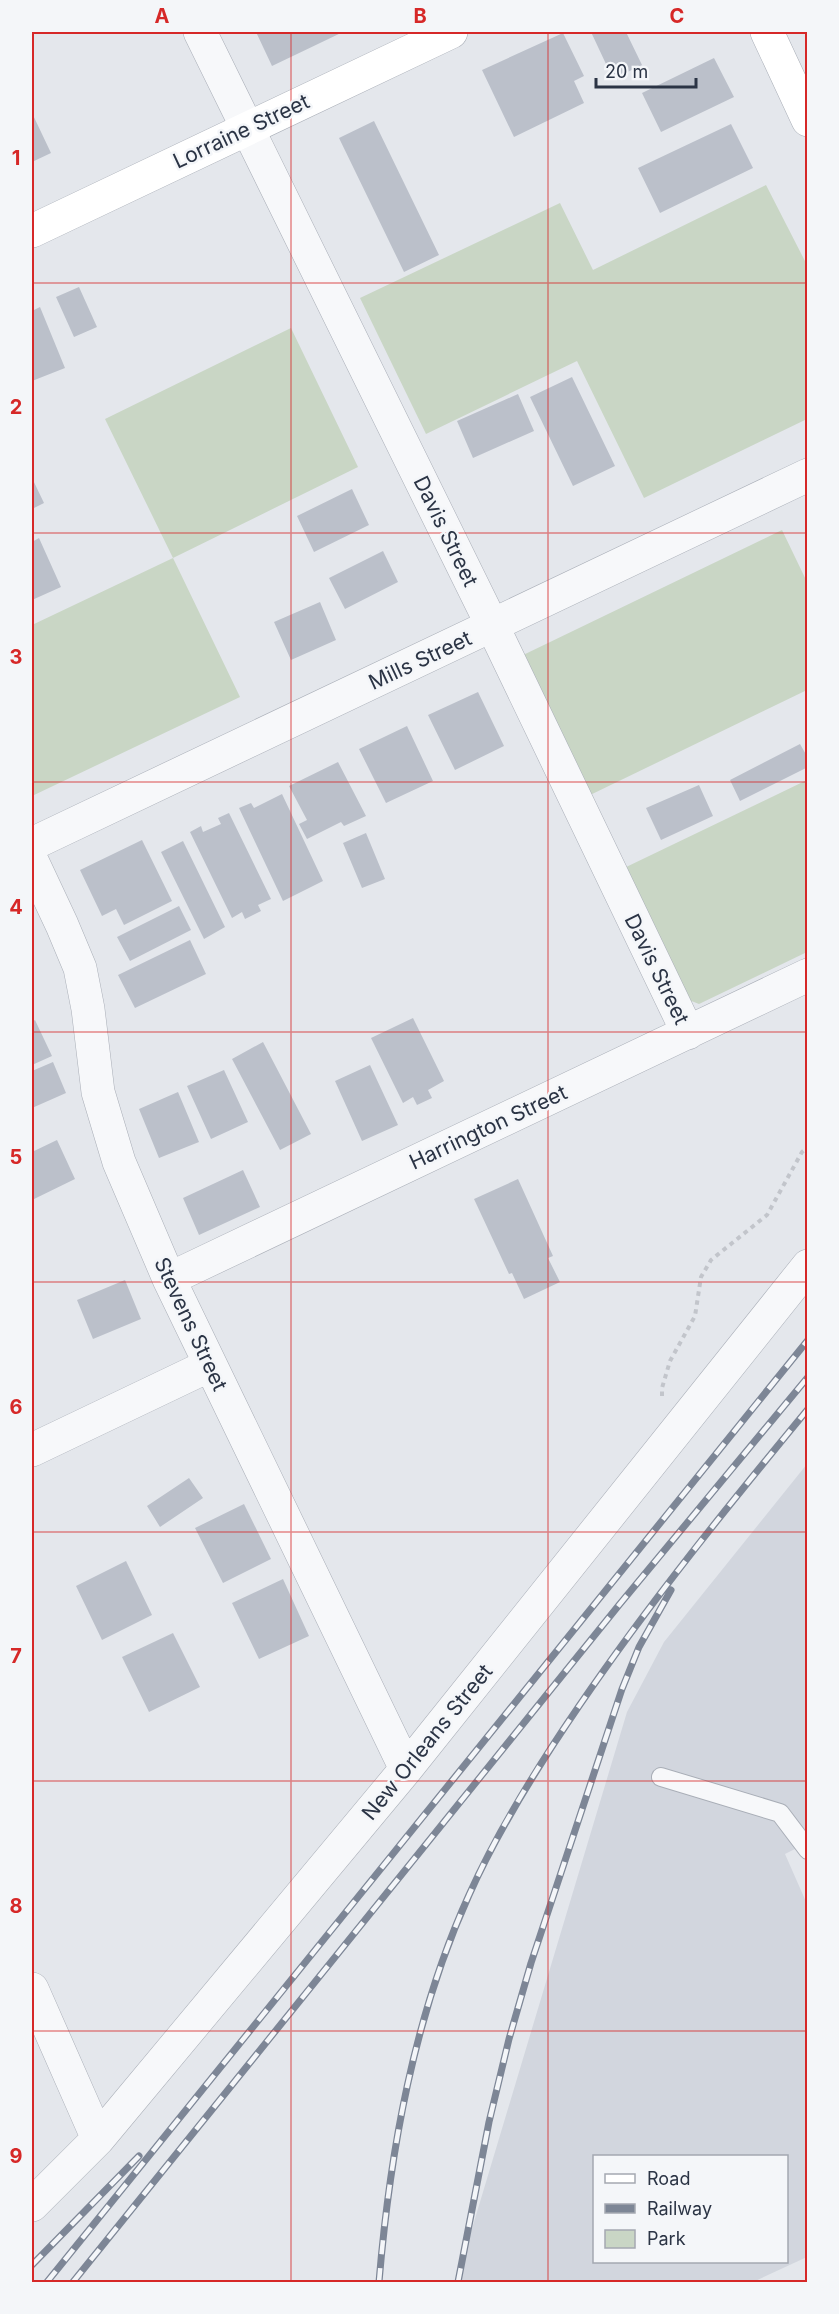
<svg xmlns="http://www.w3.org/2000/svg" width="839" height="2314" font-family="Inter,sans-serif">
<rect width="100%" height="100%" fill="#e4e7ec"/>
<path fill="#d2d6de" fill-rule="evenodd" d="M 807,1464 L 807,1843 L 785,1854 L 807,1904 L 807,2257 L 753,2282 L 456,2282 L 627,1712 L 664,1642 ZM 594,2156 L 786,2156 L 786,2262 L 594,2262 Z"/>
<path fill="#c9d6c5" d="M 766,185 L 807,265 L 807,419 L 644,498 L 577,361 L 426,434 L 360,298 L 560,203 L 593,270 Z
M 291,328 L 358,467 L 173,558 L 240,697 L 32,796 L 32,625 L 173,558 L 105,419 Z
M 782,530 L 807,582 L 807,690 L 586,797 L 519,657 Z
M 807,780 L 807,952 L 699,1004 L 684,998 L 622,869 Z"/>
<path fill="#bbc0ca" d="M 256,32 L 343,32 L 272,66 Z
M 591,32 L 626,32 L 642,65 L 613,79 Z
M 563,33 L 584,76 L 574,81 L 584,103 L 514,137 L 482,70 Z
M 714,58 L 734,97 L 661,132 L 642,93 Z
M 32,113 L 51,153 L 32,162 Z
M 374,121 L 439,255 L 404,272 L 339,138 Z
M 731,124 L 753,168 L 660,213 L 638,168 Z
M 79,287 L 97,327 L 74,337 L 56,297 Z
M 40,307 L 65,368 L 32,381 L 32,311 Z
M 572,377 L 615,466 L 573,486 L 530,397 Z
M 518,394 L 534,431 L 473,458 L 457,421 Z
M 32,478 L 44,503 L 32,509 Z
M 352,489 L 369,525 L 314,552 L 297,516 Z
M 39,538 L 61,587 L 32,600 L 32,542 Z
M 383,551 L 398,582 L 345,609 L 329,578 Z
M 320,602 L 336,640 L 291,660 L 274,622 Z
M 478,692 L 504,746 L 455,770 L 428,715 Z
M 407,726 L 433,781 L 386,803 L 359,749 Z
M 800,744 L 808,758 L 808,767 L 740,801 L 730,780 Z
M 338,762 L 366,816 L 344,826 L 341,822 L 307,839 L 299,824 L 307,820 L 289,786 Z
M 699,785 L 713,816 L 661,840 L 646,808 Z
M 282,794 L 323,881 L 283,901 L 239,808 L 251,803 L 254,808 Z
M 229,813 L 271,899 L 258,905 L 261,911 L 245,919 L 242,912 L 232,918 L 190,832 L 201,826 L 203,832 L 221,824 L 218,818 Z
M 366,833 L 385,879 L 362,888 L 343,843 Z
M 142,840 L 172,901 L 124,925 L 116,909 L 102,916 L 80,870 Z
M 183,841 L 225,927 L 204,939 L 161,852 Z
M 179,906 L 191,930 L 130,961 L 117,937 Z
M 190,940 L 206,974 L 135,1008 L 118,975 Z
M 413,1018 L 444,1081 L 428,1090 L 432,1098 L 417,1105 L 413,1097 L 403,1103 L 371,1038 Z
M 35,1020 L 52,1056 L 32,1065 L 32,1022 Z
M 263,1042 L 311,1134 L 280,1150 L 232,1059 Z
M 53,1062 L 66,1093 L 32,1108 L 32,1071 Z
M 370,1065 L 398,1125 L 362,1141 L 335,1081 Z
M 224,1070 L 248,1122 L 211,1139 L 187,1086 Z
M 178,1092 L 199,1142 L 159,1158 L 139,1109 Z
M 57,1140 L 75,1179 L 32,1200 L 32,1152 Z
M 243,1170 L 260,1207 L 199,1235 L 183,1198 Z
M 518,1179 L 553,1256 L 548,1258 L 560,1282 L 524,1299 L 512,1273 L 509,1274 L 474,1199 Z
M 125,1280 L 141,1319 L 93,1339 L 77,1300 Z
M 189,1478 L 203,1498 L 160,1527 L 147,1506 Z
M 244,1504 L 271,1559 L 223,1583 L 195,1528 Z
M 126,1561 L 152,1615 L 102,1640 L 76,1586 Z
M 283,1579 L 309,1636 L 259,1659 L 232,1603 Z
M 173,1633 L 200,1687 L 149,1712 L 122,1657 Z"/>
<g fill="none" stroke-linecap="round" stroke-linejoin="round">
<defs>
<path id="service" d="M 661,1777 L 780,1813 L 808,1850"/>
<path id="minor" d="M 200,32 L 492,625 L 688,1033
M 32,844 L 808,475
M 32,861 L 62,925 L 80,968 L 88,1009 L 98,1092 L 119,1162 L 169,1279 L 406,1769
M 169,1279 L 808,975
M 32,1450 L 210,1365
M 32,1989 L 98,2139
M 32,2205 L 98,2139 L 406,1769 L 808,1266"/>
<path id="secondary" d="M 767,32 L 808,120
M 32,231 L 451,32"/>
</defs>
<use href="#service" stroke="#a9aeb7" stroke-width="20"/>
<use href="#minor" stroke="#a9aeb7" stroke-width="34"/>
<use href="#secondary" stroke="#a9aeb7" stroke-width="34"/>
<path stroke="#c2c5cb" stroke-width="4" stroke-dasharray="4.5 4.5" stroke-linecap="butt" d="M 662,1396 L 662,1388 L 670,1361 L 695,1316 L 701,1277 L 711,1260 L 767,1215 L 802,1152 L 808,1147"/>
<use href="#service" stroke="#f7f8fa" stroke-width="18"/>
<use href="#minor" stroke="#f7f8fa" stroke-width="33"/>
<use href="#secondary" stroke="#fff" stroke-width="33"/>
<defs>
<path id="rail" d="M 32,2265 L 139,2156
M 47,2282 L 808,1340
M 73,2282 L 619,1605 L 808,1377
M 379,2282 C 390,2151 414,2016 469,1895 C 499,1828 538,1766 579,1706 C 650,1602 728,1506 808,1409
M 458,2282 L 489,2122 L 509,2039 L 531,1963 L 622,1689 L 639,1647 L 671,1590"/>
</defs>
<use href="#rail" stroke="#7d8696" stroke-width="7"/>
<use href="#rail" stroke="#f4f6f9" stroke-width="4.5" stroke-dasharray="14" stroke-linecap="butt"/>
</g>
<path fill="none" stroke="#d62828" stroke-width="1.5" stroke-opacity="0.55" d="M 291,32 L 291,2282M 548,32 L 548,2282M 32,283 L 808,283M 32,533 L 808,533M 32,782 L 808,782M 32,1032 L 808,1032M 32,1282 L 808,1282M 32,1532 L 808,1532M 32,1781 L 808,1781M 32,2031 L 808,2031"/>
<g text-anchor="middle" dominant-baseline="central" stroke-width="5" stroke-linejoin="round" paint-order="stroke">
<g font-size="21" fill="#2b3445" stroke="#f4f6f9">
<text transform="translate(241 131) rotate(-25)">Lorraine Street</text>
<text transform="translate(446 531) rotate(64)">Davis Street</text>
<text transform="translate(420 660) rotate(-25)">Mills Street</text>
<text transform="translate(657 969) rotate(64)">Davis Street</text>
<text transform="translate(488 1127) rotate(-25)">Harrington Street</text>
<text transform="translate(191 1324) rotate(65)">Stevens Street</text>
<text transform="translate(427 1742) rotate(-51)">New Orleans Street</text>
</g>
</g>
<rect width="839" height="2314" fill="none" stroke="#f4f6f9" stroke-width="66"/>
<rect x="593" y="2155" width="195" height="108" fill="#f4f6f9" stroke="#a4a8b1" stroke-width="1.5"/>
<rect x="605" y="2174" width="30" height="9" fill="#ffffff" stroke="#a4a8b1" stroke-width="1.5"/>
<text x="647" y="2185" font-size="18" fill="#2b3445">Road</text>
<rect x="605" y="2204" width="30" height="9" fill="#7d8696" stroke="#a4a8b1" stroke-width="1.5"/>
<text x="647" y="2215" font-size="18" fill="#2b3445">Railway</text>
<rect x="605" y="2230" width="30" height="18" fill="#c9d6c5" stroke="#a4a8b1" stroke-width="1.5"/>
<text x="647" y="2245" font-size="18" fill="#2b3445">Park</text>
<path d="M596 78v9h100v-9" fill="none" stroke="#2b3445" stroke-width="3"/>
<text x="605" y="78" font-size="18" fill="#2b3445" stroke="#f4f6f9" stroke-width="4.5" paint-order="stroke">20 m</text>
<rect x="33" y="33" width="773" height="2248" fill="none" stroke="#d62828" stroke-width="2"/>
<g font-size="20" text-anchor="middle" font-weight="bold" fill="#d62828">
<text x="162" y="23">A</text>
<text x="420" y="23">B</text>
<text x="677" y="23">C</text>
<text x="16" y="165">1</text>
<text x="16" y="414">2</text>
<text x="16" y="664">3</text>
<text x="16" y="914">4</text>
<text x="16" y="1164">5</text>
<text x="16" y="1414">6</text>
<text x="16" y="1663">7</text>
<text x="16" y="1913">8</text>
<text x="16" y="2163">9</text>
</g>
</svg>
